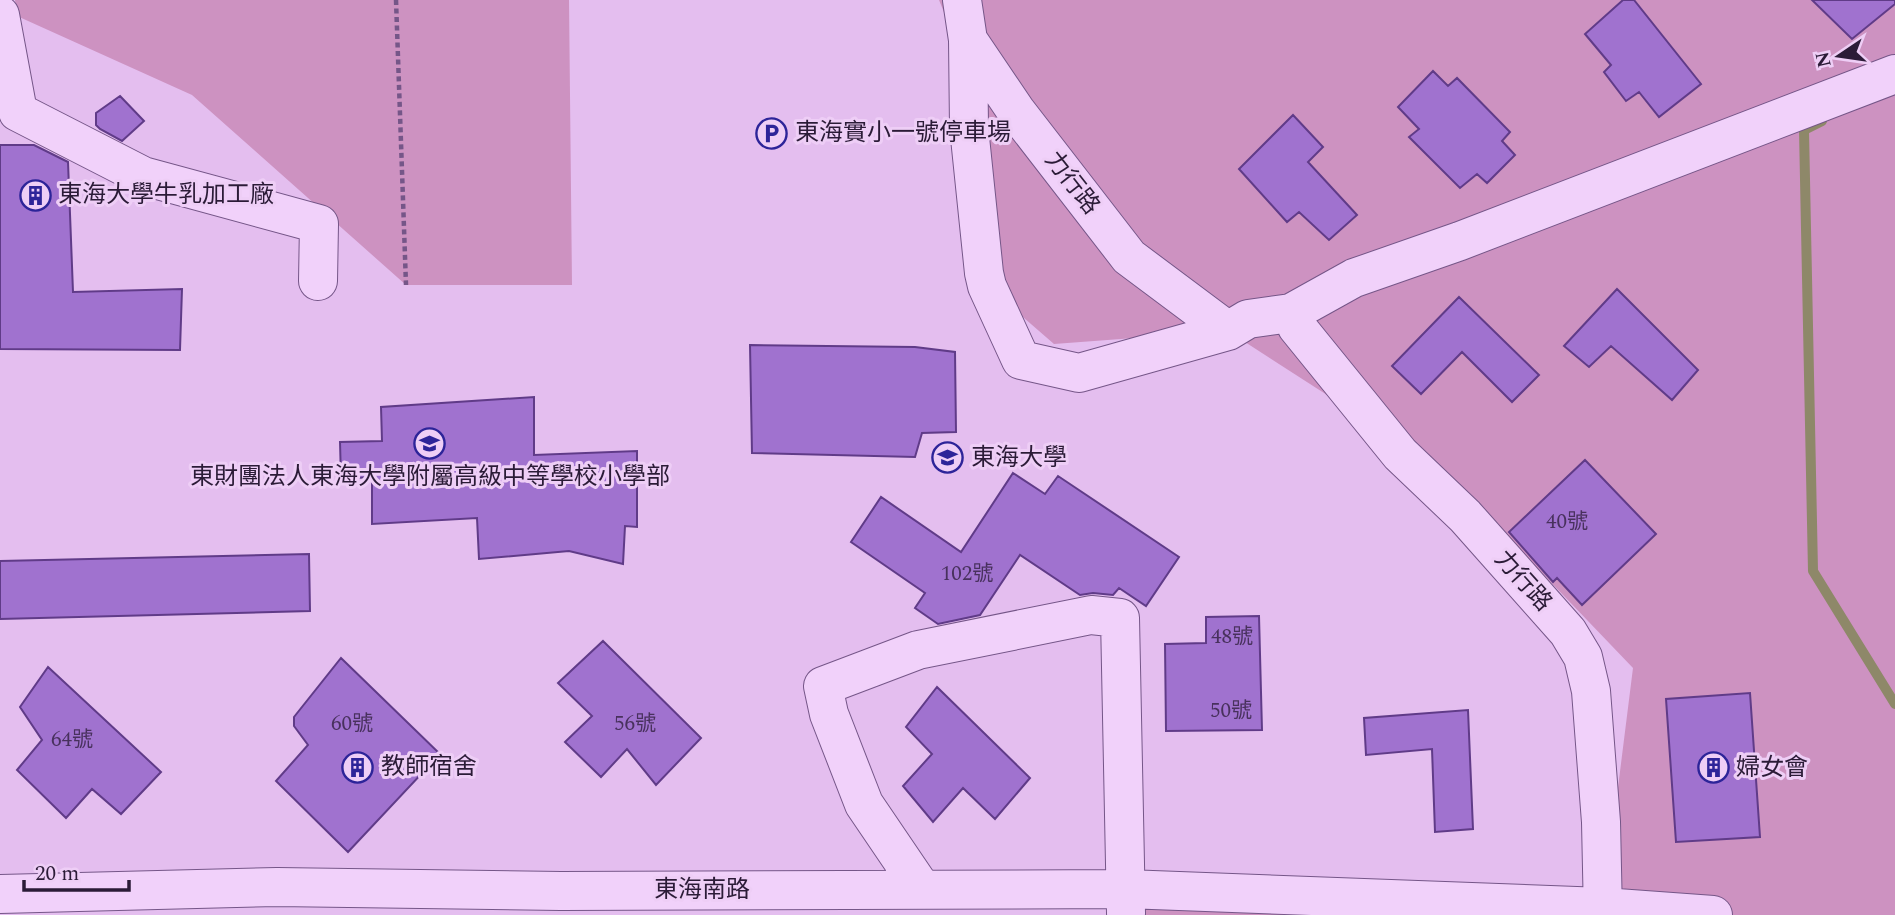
<svg xmlns="http://www.w3.org/2000/svg" width="1895" height="915" font-family="Spectral,'Noto Sans TC',serif">
<rect width="100%" height="100%" fill="#e4beef"/>
<path fill="#cd92c1" d="M 15,0 L 569,0 L 572,285 L 406,285 L 192,95 L 17,16 Z
M 939,0 L 1895,0 L 1895,915 L 1117,915 L 1117,909 L 1603,907 L 1633,668 L 1495,524 L 1324,393 L 1228,331 L 1054,344 L 987,286 L 970,76 Z"/>
<g fill="none" stroke-linecap="round" stroke-linejoin="round">
<path stroke="#8e8869" stroke-width="10" d="M 1822,121 L 1804,130 L 1813,571 L 1895,704"/>
</g>
<path fill="#a072cf" stroke="#603b88" stroke-width="2" d="M 1623,0 L 1634,0 L 1701,84 L 1659,117 L 1639,92 L 1626,101 L 1604,72 L 1611,65 L 1585,34 Z
M 1812,0 L 1895,0 L 1895,4 L 1852,39 Z
M 1433,71 L 1448,86 L 1457,78 L 1510,132 L 1502,141 L 1515,155 L 1487,183 L 1477,174 L 1460,188 L 1409,137 L 1419,129 L 1398,107 Z
M 120,96 L 144,121 L 122,141 L 100,129 L 96,125 L 96,113 Z
M 1293,115 L 1323,147 L 1308,162 L 1357,215 L 1329,240 L 1299,212 L 1287,222 L 1239,169 Z
M 0,145 L 34,145 L 68,162 L 73,292 L 182,289 L 180,350 L 0,349 Z
M 1617,289 L 1698,370 L 1672,400 L 1611,346 L 1589,367 L 1564,346 Z
M 1459,297 L 1539,375 L 1512,402 L 1462,352 L 1421,394 L 1392,366 Z
M 750,345 L 915,347 L 955,352 L 956,432 L 922,433 L 915,457 L 752,453 Z
M 534,397 L 534,455 L 637,451 L 637,527 L 625,526 L 623,564 L 569,551 L 479,559 L 477,518 L 372,524 L 372,477 L 341,479 L 340,442 L 382,441 L 381,407 Z
M 1585,460 L 1656,534 L 1582,605 L 1557,578 L 1553,582 L 1509,532 Z
M 1013,473 L 1045,494 L 1058,476 L 1179,557 L 1146,606 L 1119,588 L 1113,595 L 1093,593 L 1080,595 L 1020,555 L 980,615 L 938,624 L 915,608 L 925,593 L 851,542 L 881,497 L 961,552 Z
M 309,554 L 310,611 L 0,619 L 0,561 Z
M 1259,616 L 1262,730 L 1166,731 L 1165,644 L 1206,643 L 1206,617 Z
M 603,641 L 701,738 L 656,785 L 627,749 L 601,777 L 565,742 L 592,716 L 558,683 Z
M 341,658 L 440,754 L 348,852 L 276,781 L 308,745 L 294,726 L 294,717 Z
M 48,667 L 161,772 L 121,814 L 92,789 L 66,818 L 17,770 L 42,740 L 20,707 Z
M 937,687 L 1030,778 L 995,819 L 963,788 L 933,822 L 903,786 L 932,754 L 906,727 Z
M 1750,693 L 1760,837 L 1676,842 L 1666,699 Z
M 1468,710 L 1473,829 L 1435,832 L 1432,749 L 1366,755 L 1364,718 Z"/>
<g fill="none" stroke-linecap="round" stroke-linejoin="round">
<defs>
<path id="minor" d="M 962,0 L 968,40 L 1016,111 L 1129,257 L 1228,331
M 0,15 L 18,112 L 143,176 L 319,224 L 318,281
M 968,40 L 969,128 L 984,273 L 987,286 L 1021,360 L 1079,373 L 1228,331 L 1248,319 L 1291,313 L 1354,278 L 1460,241 L 1895,74
M 1291,313 L 1297,327 L 1400,454 L 1465,516 L 1568,632 L 1583,657 L 1591,691 L 1601,822 L 1603,915
M 921,888 L 864,804 L 829,714 L 823,686 L 918,650 L 1091,615 L 1120,618 L 1126,913
M 0,894 L 277,887 L 561,891 L 1126,889 L 1603,907 L 1713,915"/>
</defs>
<use href="#minor" stroke="#755688" stroke-width="40"/>
<path stroke="#755688" stroke-width="4.5" stroke-dasharray="5 3.5" stroke-linecap="butt" d="M 396,0 L 406,285"/>
<use href="#minor" stroke="#f1d1fa" stroke-width="38"/>
</g>
<defs>
<symbol id="parking-ring" viewBox="-11 -11 22 22"><circle r="9.5" fill="#eecef6" stroke="#2d2499" stroke-width="1.5"/><path d="M-3.5-5.5H1a3.5 3.5 0 0 1 0 7H-1V5.5H-3.5ZM-1-3.4V-.6H.8a1.4 1.4 0 0 0 0-2.8Z" fill="#2d2499"/></symbol>
<symbol id="building-ring" viewBox="-11 -11 22 22"><circle r="9.5" fill="#eecef6" stroke="#2d2499" stroke-width="1.5"/><path d="M-4-6H4V6H1V3H-1V6H-4ZM-2.5-4.3h1.7v1.8h-1.7ZM.8-4.3h1.7v1.8H.8ZM-2.5-1h1.7V.8h-1.7ZM.8-1h1.7V.8H.8Z" fill="#2d2499"/></symbol>
<symbol id="school-ring" viewBox="-11 -11 22 22"><circle r="9.5" fill="#eecef6" stroke="#2d2499" stroke-width="1.5"/><path d="M0-5L7-2L0 1L-7-2ZM-4 1L0 2.5L4 1V4Q0 6-4 4Z" fill="#2d2499"/></symbol>
<symbol id="university-ring" viewBox="-11 -11 22 22"><circle r="9.5" fill="#eecef6" stroke="#2d2499" stroke-width="1.5"/><path d="M0-5L7-2L0 1L-7-2ZM-4 1L0 2.5L4 1V4Q0 6-4 4Z" fill="#2d2499"/></symbol>
</defs>
<g fill-rule="evenodd">
<use href="#parking-ring" x="754" y="116" width="35" height="35"/>
<use href="#building-ring" x="18" y="178" width="35" height="35"/>
<use href="#school-ring" x="412" y="426" width="35" height="35"/>
<use href="#university-ring" x="930" y="440" width="35" height="35"/>
<use href="#building-ring" x="340" y="750" width="35" height="35"/>
<use href="#building-ring" x="1696" y="750" width="35" height="35"/>
</g>
<g text-anchor="middle" dominant-baseline="central" stroke-width="6" stroke-linejoin="round" paint-order="stroke">
<g font-size="21" fill="#48315d">
<text x="1567" y="522">40號</text>
<text x="967" y="574">102號</text>
<text x="1232" y="637">48號</text>
<text x="1231" y="711">50號</text>
<text x="352" y="724">60號</text>
<text x="635" y="724">56號</text>
<text x="72" y="740">64號</text>
</g>
<g font-size="24" fill="#2b1b37" stroke="#eecef6" text-anchor="start">
<text x="795" y="133">東海實小一號停車場</text>
<text x="58" y="195">東海大學牛乳加工廠</text>
<text x="971" y="458">東海大學</text>
<text x="430" y="477" text-anchor="middle">東財團法人東海大學附屬高級中等學校小學部</text>
<text x="381" y="767">教師宿舍</text>
<text x="1736" y="768">婦女會</text>
</g>
<g font-size="24" fill="#2b1b37" stroke="#eecef6">
<text transform="translate(1072 183) rotate(52)">力行路</text>
<text transform="translate(1523 581) rotate(48)">力行路</text>
<text x="702" y="890">東海南路</text>
</g>
</g>
<g transform="translate(1839 56) rotate(257)" stroke="#eecef6" stroke-width="5" paint-order="stroke">
<path d="M0-5L12 26L0 18L-12 26Z" fill="#2b1b37"/>
<text y="-10" font-size="19" font-weight="bold" text-anchor="middle" fill="#2b1b37">N</text>
</g>
<path d="M24 880v10h105v-10" fill="none" stroke="#2b1b37" stroke-width="3.5"/>
<text x="35" y="880" font-size="21" fill="#2b1b37" stroke="#eecef6" stroke-width="5" paint-order="stroke">20 m</text>
</svg>
